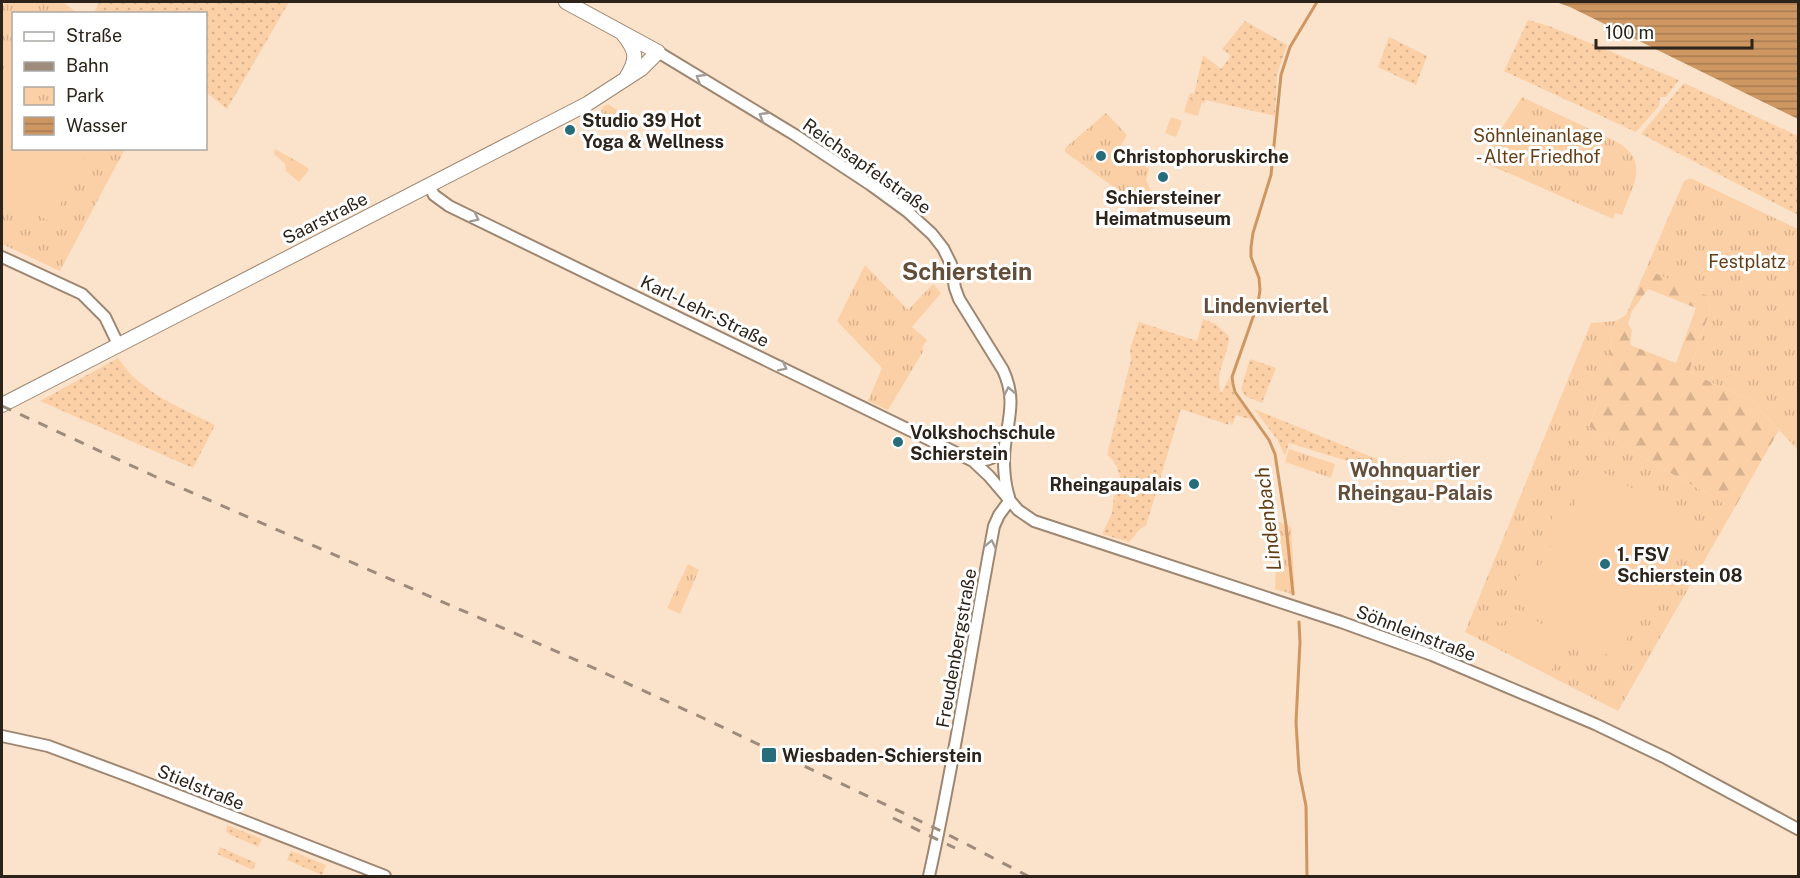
<svg xmlns="http://www.w3.org/2000/svg" width="1800" height="878" font-family="'Public Sans',sans-serif">
<defs>
<pattern id="grass-dots" width="8" height="8" patternUnits="userSpaceOnUse" patternTransform="scale(1.5)"><rect width="8" height="8" fill="#fcd0a6"/><path d="M2 2h.1M6 6h.1" fill="none" stroke="#d8b28e" stroke-width="1.8" stroke-linecap="round"/></pattern>
<pattern id="forest-firs" width="22" height="20" patternUnits="userSpaceOnUse" patternTransform="scale(1.5)"><rect width="22" height="20" fill="#fcd0a6"/><path d="M5 1l3.5 6h-7zM16 11l3.5 6h-7z" fill="#d8b28e"/></pattern>
<pattern id="park-tufts" width="24" height="20" patternUnits="userSpaceOnUse" patternTransform="scale(1.5)"><rect width="24" height="20" fill="#fcd0a6"/><path d="M3 7l-1-3M5 7V3M7 7l1-3M15 17l-1-3M17 17v-4M19 17l1-3" fill="none" stroke="#d8b28e"/></pattern>
<pattern id="water-rules" width="6" height="5" patternUnits="userSpaceOnUse" patternTransform="scale(1.5)"><rect width="6" height="5" fill="#ce9762"/><path d="M0 2.5h6" fill="none" stroke="#a77b50"/></pattern>
</defs>
<rect width="100%" height="100%" fill="#fbe2cb"/>
<path fill="url(#grass-dots)" d="M 99,2 L 289,2 L 227,109 L 206,92 L 206,14 L 94,13 Z
M 1528,20 L 1549,26 L 1679,80 L 1666,97 L 1660,97 L 1659,106 L 1636,132 L 1504,71 Z
M 1245,21 L 1287,45 L 1277,75 L 1275,116 L 1206,100 L 1204,103 L 1188,99 L 1190,93 L 1194,94 L 1203,55 L 1221,69 L 1231,56 L 1222,49 Z
M 1389,37 L 1427,56 L 1416,85 L 1378,67 Z
M 1684,83 L 1798,136 L 1798,215 L 1641,134 Z
M 1203,319 L 1215,324 L 1229,336 C 1228,359 1214,370 1221,394 L 1229,378 L 1230,379 L 1233,392 L 1253,420 L 1236,415 L 1232,426 L 1230,421 L 1228,422 L 1229,425 L 1181,409 L 1146,526 L 1141,528 L 1129,542 L 1102,534 L 1112,513 L 1114,496 L 1120,492 L 1122,488 C 1121,477 1117,461 1107,455 L 1131,360 L 1130,349 L 1139,322 L 1197,341 Z
M 118,358 C 141,393 179,407 215,425 L 193,468 L 40,401 Z
M 1250,359 L 1276,368 L 1262,403 L 1245,396 L 1241,389 Z
M 1254,409 L 1411,473 L 1409,480 L 1289,443 L 1285,456 L 1277,439 Z
M 227,825 L 262,839 L 258,847 L 229,834 L 226,831 Z
M 220,847 L 256,863 L 253,870 L 217,854 Z
M 291,851 L 326,865 L 322,875 L 287,860 Z"/>
<path fill="url(#forest-firs)" fill-rule="evenodd" d="M 1646,269 L 1708,295 L 1710,311 L 1689,372 L 1751,400 L 1779,430 L 1734,509 L 1589,427 L 1598,403 L 1608,367 L 1612,331 L 1616,321 L 1626,315 ZM 1648,289 L 1696,308 L 1676,363 L 1630,345 L 1632,330 L 1628,324 L 1632,311 Z"/>
<path fill="url(#park-tufts)" d="M 5,2 L 63,2 L 77,13 L 14,14 L 14,148 L 125,149 L 60,271 L 2,244 L 2,8 Z
M 1522,97 L 1617,142 C 1651,162 1632,186 1622,215 L 1615,213 L 1613,219 L 1483,162 L 1502,128 Z
M 1188,99 L 1202,102 L 1198,116 L 1184,112 Z
M 608,104 L 619,111 L 609,127 L 603,122 L 600,114 L 603,107 Z
M 1106,113 L 1127,135 L 1120,147 L 1149,169 L 1146,180 L 1155,200 L 1153,224 L 1134,221 L 1138,208 L 1129,198 L 1065,152 L 1065,148 Z
M 275,149 L 307,167 L 309,170 L 299,182 L 286,171 L 285,164 L 274,154 Z
M 1690,178 L 1798,229 L 1798,450 L 1751,400 L 1689,372 L 1710,311 L 1708,296 L 1646,269 L 1684,181 Z
M 865,265 L 908,310 L 933,284 L 941,293 L 912,327 L 927,340 L 922,348 L 924,350 L 888,410 L 868,401 L 882,368 L 837,321 Z
M 1616,321 C 1609,336 1611,352 1608,368 C 1604,388 1596,408 1589,427 L 1734,509 L 1618,711 L 1465,632 L 1591,323 Z
M 1289,449 L 1335,464 L 1331,478 L 1285,462 Z
M 1278,522 L 1291,527 L 1295,595 L 1275,589 Z
M 688,564 L 699,570 L 680,614 L 667,608 Z"/>
<path fill="#fcd0a6" d="M 13,49 L 14,148 L 89,149 L 51,222 L 2,196 L 2,72 Z
M 1171,117 L 1182,121 L 1176,137 L 1165,133 Z
M 1585,461 L 1592,465 L 1501,624 L 1494,620 Z
M 1596,468 L 1693,523 L 1615,659 L 1518,604 Z
M 1515,609 L 1568,639 L 1551,671 L 1494,638 L 1497,633 L 1530,652 L 1501,634 Z"/>
<path fill="url(#water-rules)" d="M 1556,2 L 1798,2 L 1798,119 L 1570,7 Z"/>
<g fill="none" stroke-linecap="round" stroke-linejoin="round">
<path stroke="#ce9762" stroke-width="3" d="M 1293,594 L 1286,525 L 1275,454 L 1269,440 L 1235,392 L 1233,384 L 1232,377 L 1258,303 L 1260,290 L 1259,278 L 1251,257 L 1251,247 L 1253,233 L 1271,175 L 1281,75 L 1290,47 L 1317,2
M 1299,622 L 1300,642 L 1296,722 L 1299,771 L 1306,806 L 1307,876"/>
<defs>
<path id="minor" d="M 658,52 L 795,135 L 871,185 L 908,212 L 932,234 L 943,248 L 951,264 L 955,288 L 959,299 L 1003,370 C 1016,398 1009,416 1005,445 C 1003,461 1004,482 1009,497
M 429,185 L 434,195 L 449,206 L 973,461 L 989,476 L 1018,510 L 1034,521 L 1341,622 L 1432,655 L 1595,724 L 1666,758 L 1798,829
M 2,257 L 82,294 L 105,317 L 118,344
M 973,461 C 986,462 996,458 1004,448
M 2,736 L 48,746 L 131,777 L 385,876
M 929,876 C 955,760 972,642 994,526 L 999,515 L 1010,500"/>
<path id="major" d="M 623,34 C 637,51 638,59 626,78
M 2,405 L 587,104 L 641,69 L 658,52 L 566,2"/>
</defs>
<use href="#minor" stroke="#9e8772" stroke-width="14"/>
<use href="#major" stroke="#9e8772" stroke-width="16"/>
<use href="#minor" stroke="#fff" stroke-width="10"/>
<use href="#major" stroke="#fff" stroke-width="14"/>
<path stroke="#9d8b7b" stroke-width="3" stroke-dasharray="10 10" stroke-linecap="butt" d="M 2,406 L 154,476 L 585,664 L 703,718 L 939,830 L 1028,876
M 893,818 L 955,848"/>
</g>
<defs><path id="oneway-chevron" d="M-2-3.5L2.5 0L-2 3.5" fill="none" stroke-width="1.6" stroke-linecap="round" stroke-linejoin="round" transform="scale(1.5)"/></defs>
<g stroke="#a09c98">
<use href="#oneway-chevron" transform="translate(700 78) rotate(-149)"/>
<use href="#oneway-chevron" transform="translate(763 116) rotate(-149)"/>
<use href="#oneway-chevron" transform="translate(475 218) rotate(26)"/>
<use href="#oneway-chevron" transform="translate(783 367) rotate(26)"/>
<use href="#oneway-chevron" transform="translate(1009 391) rotate(-101)"/>
<use href="#oneway-chevron" transform="translate(991 544) rotate(-79)"/>
</g>
<g fill="#266c7b" stroke="#fff" stroke-width="2">
<circle cx="570" cy="130" r="6"/>
<circle cx="1101" cy="156" r="6"/>
<circle cx="1163" cy="177" r="6"/>
<circle cx="898" cy="442" r="6"/>
<circle cx="1194" cy="484" r="6"/>
<circle cx="1605" cy="564" r="6"/>
<rect x="761" y="747" width="16" height="16" rx="3"/>
</g>
<g text-anchor="middle" dominant-baseline="central" stroke-width="6" stroke-linejoin="round" paint-order="stroke">
<g font-size="18" font-weight="bold" fill="#2c231a" stroke="#fff" text-anchor="start">
<text x="582" y="120">Studio 39 Hot<tspan x="582" dy="21">Yoga &amp; Wellness</tspan></text>
<text x="1113" y="156">Christophoruskirche</text>
<text x="1163" y="197" text-anchor="middle">Schiersteiner<tspan x="1163" dy="21">Heimatmuseum</tspan></text>
<text x="910" y="432">Volkshochschule<tspan x="910" dy="21">Schierstein</tspan></text>
<text x="1182" y="484" text-anchor="end">Rheingaupalais</text>
<text x="1617" y="554">1. FSV<tspan x="1617" dy="21">Schierstein 08</tspan></text>
<text x="782" y="755">Wiesbaden-Schierstein</text>
</g>
<g font-size="18" fill="#643e15" stroke="#fff">
<text x="1538" y="135">Söhnleinanlage<tspan x="1538" dy="21">- Alter Friedhof</tspan></text>
<text x="1747" y="261">Festplatz</text>
</g>
<g font-size="18" fill="#2c231a" stroke="#fff">
<text transform="translate(867 166) rotate(35)">Reichsapfelstraße</text>
<text transform="translate(325 218) rotate(-27)">Saarstraße</text>
<text transform="translate(705 311) rotate(26)">Karl-Lehr-Straße</text>
<text transform="translate(1416 633) rotate(21)">Söhnleinstraße</text>
<text transform="translate(956 648) rotate(-80)">Freudenbergstraße</text>
<text transform="translate(201 787) rotate(22)">Stielstraße</text>
</g>
<g font-size="20" font-weight="bold" fill="#634e3a" stroke="#fff">
<text x="1266" y="306">Lindenviertel</text>
<text x="1415" y="470">Wohnquartier<tspan x="1415" dy="23">Rheingau-Palais</tspan></text>
</g>
<g font-size="20" font-style="italic" fill="#643f16" stroke="#fff">
<text transform="translate(1268 519) rotate(-97)">Lindenbach</text>
</g>
<g font-size="24" font-weight="bold" fill="#634e3a" stroke="#fff">
<text x="967" y="271">Schierstein</text>
</g>
</g>
<rect width="1800" height="878" fill="none" stroke="#2c231a" stroke-width="6"/>
<rect x="12" y="12" width="195" height="138" fill="#ffffff" stroke="#aba7a3" stroke-width="1.5"/>
<rect x="24" y="32" width="30" height="9" fill="#ffffff" stroke="#aba7a3" stroke-width="1.5"/>
<text x="66" y="42" font-size="18" fill="#2c231a">Straße</text>
<rect x="24" y="62" width="30" height="9" fill="#9d8b7b" stroke="#aba7a3" stroke-width="1.5"/>
<text x="66" y="72" font-size="18" fill="#2c231a">Bahn</text>
<rect x="24" y="87" width="30" height="18" fill="url(#park-tufts)" stroke="#aba7a3" stroke-width="1.5"/>
<text x="66" y="102" font-size="18" fill="#2c231a">Park</text>
<rect x="24" y="117" width="30" height="18" fill="url(#water-rules)" stroke="#aba7a3" stroke-width="1.5"/>
<text x="66" y="132" font-size="18" fill="#2c231a">Wasser</text>
<path d="M1596 39v9h156v-9" fill="none" stroke="#2c231a" stroke-width="3"/>
<text x="1605" y="39" font-size="18" fill="#2c231a" stroke="#ffffff" stroke-width="4.5" paint-order="stroke">100 m</text>
</svg>
